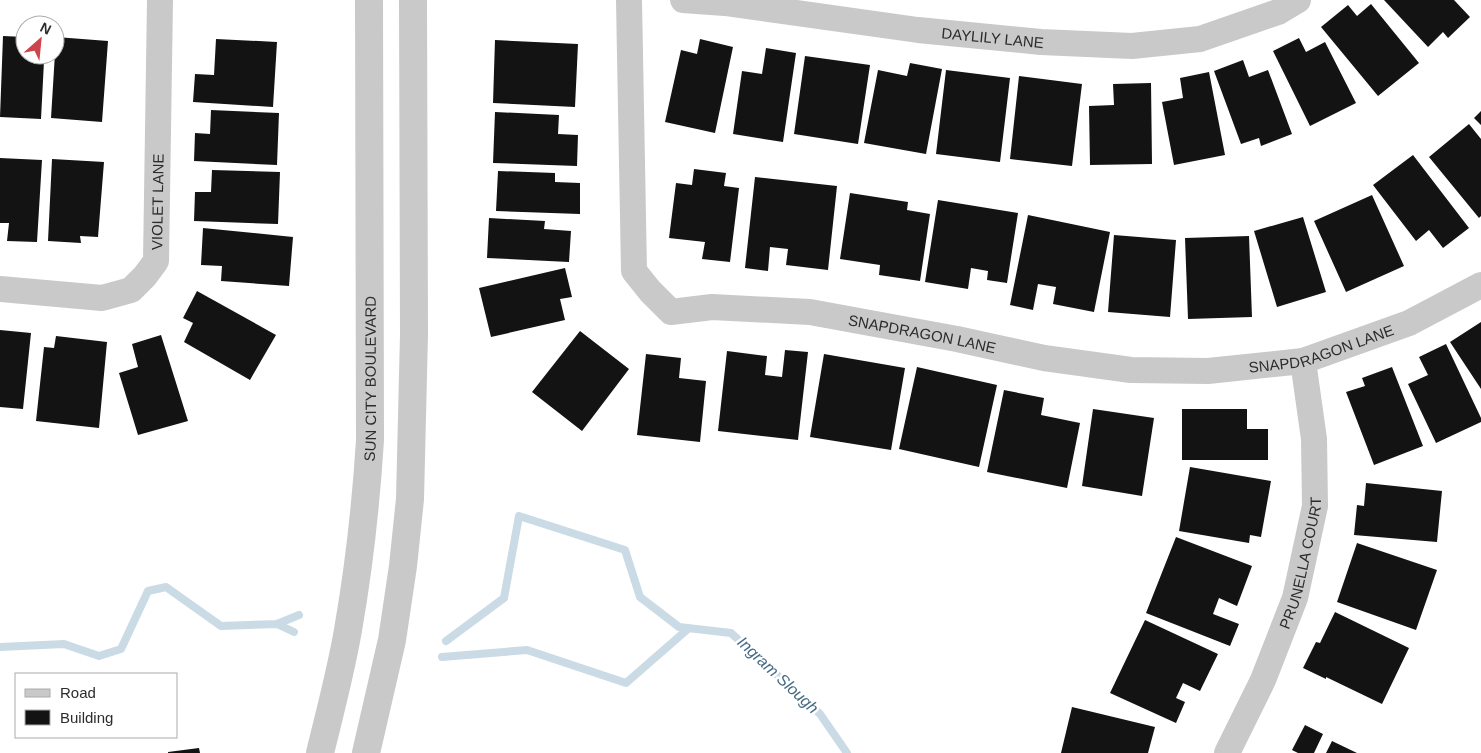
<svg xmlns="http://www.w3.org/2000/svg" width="1481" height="753" font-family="Arial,sans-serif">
<rect width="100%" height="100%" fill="#fff"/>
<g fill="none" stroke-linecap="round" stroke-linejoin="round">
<path stroke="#cadbe6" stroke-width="8" d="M 277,624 L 294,632
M 446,641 L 504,598 L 519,516 L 625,550 L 640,597 L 679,627 L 731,633 L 820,714 L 847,753
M 0,647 L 64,644 L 99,656 L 121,649 L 148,591 L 166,587 L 221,626 L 277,624 L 299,615
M 442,657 L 527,650 L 626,683 L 689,628"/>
</g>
<path fill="#131313" d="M 1384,0 L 1454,0 L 1470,17 L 1448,38 L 1443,32 L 1428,47 Z
M 1371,4 L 1419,63 L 1378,96 L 1321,27 L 1348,5 L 1357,16 Z
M 3,36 L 25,37 L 25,55 L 31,55 L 31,61 L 44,61 L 41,119 L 0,117 Z
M 56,37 L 108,41 L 102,122 L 51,118 Z
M 1299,38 L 1306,52 L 1325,42 L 1356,103 L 1310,126 L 1273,51 Z
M 216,39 L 277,42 L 273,107 L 193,102 L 195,74 L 214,75 Z
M 700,39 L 733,47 L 715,133 L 665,122 L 681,50 L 697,54 Z
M 495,40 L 578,44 L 575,107 L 493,103 Z
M 766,48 L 796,53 L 783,142 L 733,134 L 742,71 L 762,74 Z
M 805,56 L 870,65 L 858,144 L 794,134 Z
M 1243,60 L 1249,77 L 1268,70 L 1292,134 L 1261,146 L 1259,138 L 1241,144 L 1214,71 Z
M 910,63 L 942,69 L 926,154 L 864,143 L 878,70 L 907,76 Z
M 946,70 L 1010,78 L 1000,162 L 936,154 Z
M 1209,72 L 1225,155 L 1174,165 L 1162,102 L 1183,98 L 1180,78 Z
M 1019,76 L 1082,84 L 1072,166 L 1010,159 Z
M 1151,83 L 1152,164 L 1090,165 L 1089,106 L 1114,105 L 1113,84 Z
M 211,110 L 279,113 L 277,165 L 194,161 L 195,133 L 210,134 Z
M 1481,111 L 1481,125 L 1474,118 Z
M 495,112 L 559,115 L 558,134 L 578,135 L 577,166 L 493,163 Z
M 1469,124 L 1481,139 L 1481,216 L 1479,218 L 1429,157 Z
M 1413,155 L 1469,228 L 1443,248 L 1429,230 L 1416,241 L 1373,185 Z
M 0,158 L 42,160 L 37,242 L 7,241 L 9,223 L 0,223 Z
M 52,159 L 104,162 L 98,237 L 80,236 L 81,243 L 48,241 Z
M 694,169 L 726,173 L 724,186 L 739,188 L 730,262 L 702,259 L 705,242 L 669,238 L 676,183 L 692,185 Z
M 212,170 L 280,172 L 278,224 L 194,221 L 195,192 L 211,192 Z
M 498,171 L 555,173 L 555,182 L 580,183 L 580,214 L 496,211 Z
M 755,177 L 837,186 L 828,270 L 786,265 L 788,249 L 770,247 L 768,271 L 745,268 Z
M 850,193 L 908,202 L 907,210 L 930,214 L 920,281 L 879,275 L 880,265 L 840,259 Z
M 1372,195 L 1404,266 L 1346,292 L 1314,221 Z
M 938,200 L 1018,213 L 1007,283 L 987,280 L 988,271 L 971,268 L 968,289 L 925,282 Z
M 1028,215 L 1110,232 L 1094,312 L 1053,304 L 1056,287 L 1038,284 L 1033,310 L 1010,305 Z
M 1303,217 L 1326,292 L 1277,307 L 1254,231 Z
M 489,218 L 545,221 L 544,229 L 571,231 L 569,262 L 487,258 Z
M 203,228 L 293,237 L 289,286 L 221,281 L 222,266 L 201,265 Z
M 1114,235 L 1176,240 L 1170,317 L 1108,312 Z
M 1249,236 L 1252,317 L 1188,319 L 1185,238 Z
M 565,268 L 572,297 L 560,299 L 565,320 L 491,337 L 479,288 Z
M 197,291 L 276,335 L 250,380 L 184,342 L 193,323 L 183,318 Z
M 1481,322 L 1481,389 L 1450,342 Z
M 0,330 L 31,333 L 23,409 L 0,407 Z
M 580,331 L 629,369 L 582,431 L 532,392 Z
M 161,335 L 188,421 L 138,435 L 119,373 L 138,367 L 132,344 Z
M 56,336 L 107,342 L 99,428 L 36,421 L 44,347 L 54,348 Z
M 1446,344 L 1481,418 L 1481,422 L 1436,443 L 1408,384 L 1428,375 L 1419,357 Z
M 785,350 L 808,352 L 798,440 L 718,431 L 727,351 L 767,356 L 765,375 L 782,377 Z
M 646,354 L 681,358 L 679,378 L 706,381 L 700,442 L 637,435 Z
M 824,354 L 905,368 L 891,450 L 810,437 Z
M 917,367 L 997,385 L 979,467 L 899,449 Z
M 1392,367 L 1423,446 L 1374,465 L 1346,392 L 1365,386 L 1362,378 Z
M 1004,390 L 1044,398 L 1041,415 L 1080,423 L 1067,488 L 987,472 Z
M 1093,409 L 1154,418 L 1142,496 L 1082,486 Z
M 1182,409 L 1247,409 L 1247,429 L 1268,429 L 1268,460 L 1182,460 Z
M 1190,467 L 1271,481 L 1261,537 L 1250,535 L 1249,543 L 1179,531 Z
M 1366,483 L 1442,491 L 1437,542 L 1354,535 L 1357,505 L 1364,506 Z
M 1176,537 L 1252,566 L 1237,606 L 1219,598 L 1213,614 L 1239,624 L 1230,646 L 1146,613 Z
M 1357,543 L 1437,570 L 1416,630 L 1337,602 Z
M 1335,612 L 1409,648 L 1382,704 L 1326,677 L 1326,679 L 1303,668 L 1316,642 L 1320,643 Z
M 1145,620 L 1218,654 L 1200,691 L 1183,683 L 1176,698 L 1185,702 L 1176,723 L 1110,693 Z
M 1072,707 L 1155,727 L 1148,753 L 1061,753 Z
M 1305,725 L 1323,734 L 1314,753 L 1298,753 L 1292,750 Z
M 1332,741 L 1357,753 L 1326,753 Z
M 199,748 L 200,753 L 168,753 L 168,752 Z"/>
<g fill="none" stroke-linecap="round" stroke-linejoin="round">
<g stroke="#c9c9c9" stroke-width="26">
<path id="s1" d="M 629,0 L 634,271 L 650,291 L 671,312 L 712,307 L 810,312 L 957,339 L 1044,358 L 1131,370 L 1208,371 L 1303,361 L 1409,323 L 1481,285"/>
<path id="s2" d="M 683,0 L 725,3 L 918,30 L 1041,42 L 1132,46 L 1200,39 L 1278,12 L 1298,0"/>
<path id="s3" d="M 0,289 L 102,298 L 131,290 L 145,276 L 156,261 L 160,0"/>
<path id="s4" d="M 1227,753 L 1263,680 L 1295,598 L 1315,506 L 1314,439 L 1303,361"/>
</g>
<g stroke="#c9c9c9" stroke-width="28">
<path id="s5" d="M 320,753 C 330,712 341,671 348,630 C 359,567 366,504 370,440 L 369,0"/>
<path d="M 366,753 L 392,640 L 403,566 L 410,499 L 414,334 L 413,0"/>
</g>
</g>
<g text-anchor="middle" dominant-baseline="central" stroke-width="5" stroke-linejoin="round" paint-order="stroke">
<g font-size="15" fill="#2c2c2c" stroke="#fff">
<text stroke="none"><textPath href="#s2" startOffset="312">DAYLILY LANE</textPath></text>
<text stroke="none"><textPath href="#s3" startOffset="230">VIOLET LANE</textPath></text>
<text stroke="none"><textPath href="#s1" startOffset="580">SNAPDRAGON LANE</textPath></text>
<text stroke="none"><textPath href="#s1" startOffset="985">SNAPDRAGON LANE</textPath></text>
<text stroke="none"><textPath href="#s5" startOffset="379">SUN CITY BOULEVARD</textPath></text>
<text stroke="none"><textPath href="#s4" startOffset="205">PRUNELLA COURT</textPath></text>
</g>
<g font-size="16" font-style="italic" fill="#456b84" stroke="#fff">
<text transform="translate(778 675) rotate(43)">Ingram Slough</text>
</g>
</g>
<rect x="15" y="673" width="162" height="65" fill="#ffffff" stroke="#ababab"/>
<rect x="25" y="689" width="25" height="8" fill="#c9c9c9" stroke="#ababab"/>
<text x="60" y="698" font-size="15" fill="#2c2c2c">Road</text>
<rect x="25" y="710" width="25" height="15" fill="#131313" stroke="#ababab"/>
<text x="60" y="723" font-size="15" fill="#2c2c2c">Building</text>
<g transform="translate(40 40) rotate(27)"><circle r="24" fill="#ffffff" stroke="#ababab"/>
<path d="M0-4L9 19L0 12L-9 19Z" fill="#ce444c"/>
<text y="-8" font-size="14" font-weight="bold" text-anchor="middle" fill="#2c2c2c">N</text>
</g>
</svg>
